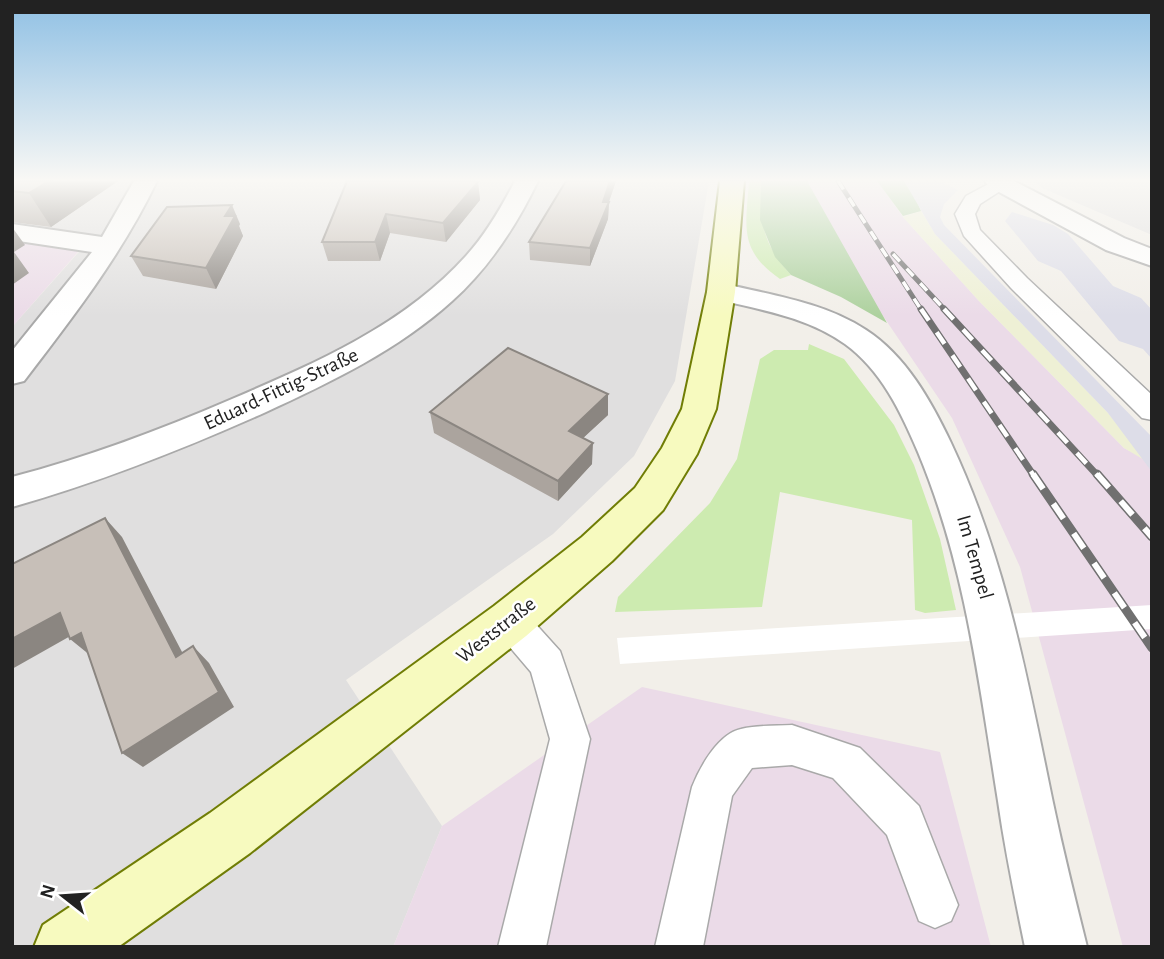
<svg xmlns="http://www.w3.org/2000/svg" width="1164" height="959" font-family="'Alegreya Sans',sans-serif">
<rect width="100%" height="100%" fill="#f2efe9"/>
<path fill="#e0dfdf" d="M 12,181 L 709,181 L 675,381 L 634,456 L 553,534 L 346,680 L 442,826 L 393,947 L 12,947 L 12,327 L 93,236 L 12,223 Z
M 1033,181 L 1152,181 L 1152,235 L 1042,188 Z"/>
<path fill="#ebdbe8" d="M 807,181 L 877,181 L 903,217 L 979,301 L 1124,448 L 1152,462 L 1152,947 L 1123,947 L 1020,567 L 952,418 L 873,301 Z
M 12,223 L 93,235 L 12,327 Z
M 642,687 L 940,752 L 991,947 L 393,947 L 442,826 Z"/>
<path fill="#eef0d5" d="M 921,211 L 935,234 L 1108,413 L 1146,461 L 1124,448 L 979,301 L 903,217 Z"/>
<path fill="#cdebb0" d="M 749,181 L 761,181 C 760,223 762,243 791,275 L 780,279 C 738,250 746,226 749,181 Z
M 809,344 L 844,359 L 894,425 L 914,465 L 940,539 L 956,610 L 925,613 L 915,610 L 912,520 L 780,492 L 762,607 L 615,612 L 618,597 L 710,503 L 737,459 L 760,359 L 774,350 L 808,350 Z"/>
<path fill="#add19e" d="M 761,181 L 807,181 L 887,323 L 841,297 L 791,275 L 775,257 L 760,220 Z
M 877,181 L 904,181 L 914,195 L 921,211 L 903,216 Z"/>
<path fill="#dddde8" d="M 904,181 L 940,181 L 958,190 L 944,204 L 940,217 L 944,225 L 1152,437 L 1152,472 L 1108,413 L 935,234 Z
M 1012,212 L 1053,225 L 1068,234 L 1113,286 L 1141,298 L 1152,310 L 1152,359 L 1143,349 L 1119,341 L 1061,271 L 1038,261 L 1005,221 Z"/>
<path fill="#fff" d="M 1152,605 L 1152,629 L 620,664 L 617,638 Z"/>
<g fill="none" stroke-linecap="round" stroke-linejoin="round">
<defs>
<path id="service" d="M 994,181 L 1009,181 L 1011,184 L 980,204 L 975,214 L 980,230 L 1027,278 L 1152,395 L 1152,420 L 1142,418 L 1011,288 L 964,236 L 955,214 L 966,196 Z
M 510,605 L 523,610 L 560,651 L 590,739 L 546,947 L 498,947 L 550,739 L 531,672 L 497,632 L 492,621 L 497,610 Z
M 792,725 L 860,748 L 919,806 L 958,905 L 951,921 L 935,928 L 919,921 L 887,835 L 833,778 L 792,765 L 752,768 L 732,796 L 703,947 L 655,947 L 692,787 C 700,767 718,734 741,729 C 757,725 776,726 792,725 Z"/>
<path id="minor" d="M 134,181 L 157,181 C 122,254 73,317 24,381 L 12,384 L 12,351 L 92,252 L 12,240 L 12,224 L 102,237 Z
M 515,181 L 538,181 C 516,226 490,267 452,301 C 398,350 331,382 266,412 C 183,449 100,482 12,507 L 12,477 C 88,457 160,430 232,399 C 316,363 404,325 466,256 C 486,234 501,208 515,181 Z
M 985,181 L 1014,181 L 1124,238 L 1152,249 L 1152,266 L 1106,250 L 988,186 Z
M 721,283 C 770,295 824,302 866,330 C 906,356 931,401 951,443 C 1006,560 1027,677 1053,803 C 1063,851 1075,899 1087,947 L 1025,947 C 1015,898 1005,850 998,801 C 979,682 965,564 918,452 C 901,412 881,370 845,344 C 806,316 756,309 711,298 L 707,292 L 711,286 Z"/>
<path id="secondary" d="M 720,181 L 744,181 L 735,292 L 716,409 L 697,454 L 663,510 L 612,561 L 526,636 L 250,853 L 118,947 L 34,947 L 43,925 L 210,813 L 494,606 L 582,537 L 635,488 L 662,448 L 682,409 L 707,292 Z"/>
</defs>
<use href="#service" stroke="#a9a9a9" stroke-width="3"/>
<use href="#minor" stroke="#a9a9a9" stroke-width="4"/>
<use href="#secondary" stroke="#707d05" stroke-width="4"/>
<use href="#service" fill="#fff" fill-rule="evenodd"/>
<use href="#minor" fill="#fff" fill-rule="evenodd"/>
<use href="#secondary" fill="#f7fabf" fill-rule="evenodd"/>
<defs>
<path id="rail-far2" d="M 838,181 L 922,311
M 893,254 L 946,311"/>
<path id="rail-far1" d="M 921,309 L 1034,476
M 944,309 L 1098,476"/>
<path id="rail" d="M 1033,474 L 1152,648
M 1097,474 L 1152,537"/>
</defs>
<use href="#rail-far2" stroke="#707070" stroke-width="5"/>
<use href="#rail-far1" stroke="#707070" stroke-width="7"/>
<use href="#rail" stroke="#707070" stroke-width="9"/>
<use href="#rail-far2" stroke="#fff" stroke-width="3.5" stroke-dasharray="10" stroke-linecap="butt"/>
<use href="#rail-far1" stroke="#fff" stroke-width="4.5" stroke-dasharray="14" stroke-linecap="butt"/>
<use href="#rail" stroke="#fff" stroke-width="6" stroke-dasharray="18" stroke-linecap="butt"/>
</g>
<path fill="#aba49e" d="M 12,181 L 118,181 L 51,227 L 12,222 Z
M 347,181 L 478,182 L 480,200 L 446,242 L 390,233 L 380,261 L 328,261 L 322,242 Z
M 566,181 L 616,181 L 609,202 L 608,219 L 590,266 L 530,260 L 529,242 Z
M 240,224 L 239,226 L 243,236 L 216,289 L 143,276 L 131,256 Z
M 430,412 L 608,415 L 583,438 L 592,464 L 558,501 L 434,433 Z"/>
<path fill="#8b8681" d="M 49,181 L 118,181 L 51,227 L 29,193 Z
M 610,181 L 616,181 L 607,207 L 609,202 L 608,219 L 590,266 L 590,248 L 603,202 Z
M 478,182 L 480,200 L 446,242 L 443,223 Z
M 232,205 L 240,224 L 239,226 L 243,236 L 216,289 L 206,268 L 225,216 Z
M 386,214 L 390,233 L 380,261 L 375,242 Z
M 12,227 L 25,245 L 14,252 L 29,273 L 12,285 Z
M 608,394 L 608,415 L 569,451 L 569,431 Z
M 593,443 L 592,464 L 558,501 L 558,481 Z
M 105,518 L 122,537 L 193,673 L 176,657 Z
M 60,613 L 81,630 L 12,669 L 12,639 Z
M 81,633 L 91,656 L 70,639 Z
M 193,646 L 209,663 L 234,707 L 143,767 L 122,753 Z"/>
<path fill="#c7bfb8" stroke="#8b8681" stroke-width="2" d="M 12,181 L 49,181 L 29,193 L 12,191 Z
M 347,181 L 474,181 L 478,182 L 443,223 L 386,214 L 375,242 L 322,242 Z
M 566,181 L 610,181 L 603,202 L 609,202 L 590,248 L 529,242 Z
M 232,205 L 225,216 L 235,216 L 206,268 L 131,256 L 167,207 Z
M 508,348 L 608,394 L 569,431 L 593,443 L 558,481 L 430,412 Z
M 105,518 L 176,657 L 193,646 L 219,692 L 122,753 L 81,633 L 70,639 L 60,613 L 12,639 L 12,564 Z"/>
<linearGradient id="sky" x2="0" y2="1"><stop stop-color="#8fc0e4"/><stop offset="0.57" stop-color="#f9f8f5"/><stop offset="1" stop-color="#f9f8f5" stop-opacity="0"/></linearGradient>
<rect width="1164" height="316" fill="url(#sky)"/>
<g text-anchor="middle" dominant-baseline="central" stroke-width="5" stroke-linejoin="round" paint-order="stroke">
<g font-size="21" fill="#222" stroke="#fff">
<text transform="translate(281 389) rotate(-25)">Eduard-Fittig-Straße</text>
<text transform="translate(975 557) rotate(74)">Im Tempel</text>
<text transform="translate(496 630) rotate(-38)">Weststraße</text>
</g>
</g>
<rect width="1164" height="959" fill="none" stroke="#222222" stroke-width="28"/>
<g transform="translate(63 896) rotate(287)" stroke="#ffffff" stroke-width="5" paint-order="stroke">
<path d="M0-5L12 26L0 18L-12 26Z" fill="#222222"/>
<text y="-10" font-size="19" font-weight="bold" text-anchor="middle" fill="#222222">N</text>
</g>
</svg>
